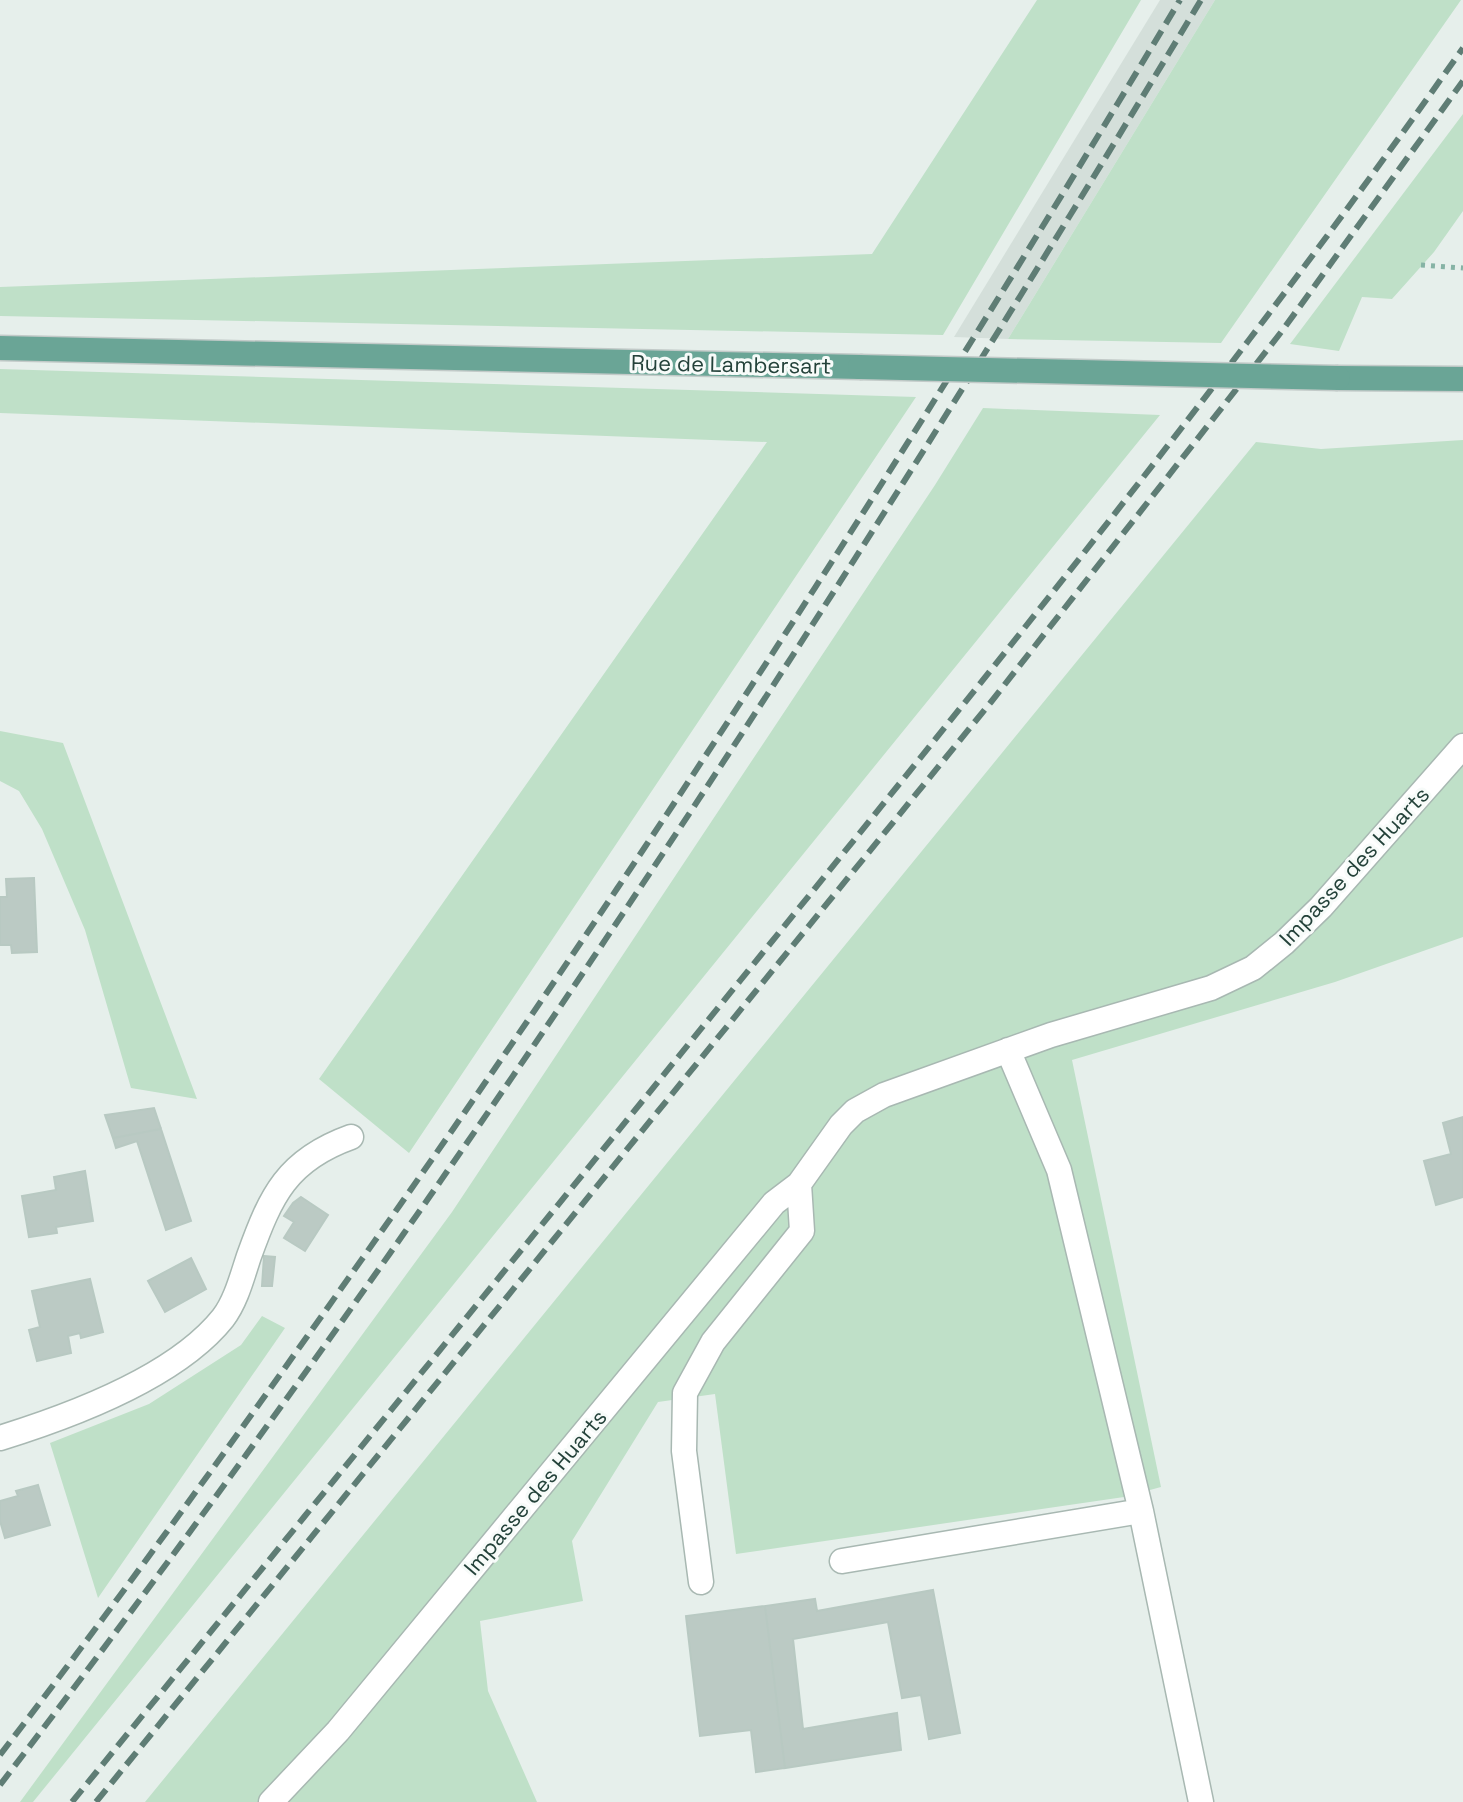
<svg xmlns="http://www.w3.org/2000/svg" width="1463" height="1802" font-family="'Space Grotesk',sans-serif">
<rect width="100%" height="100%" fill="#e6efeb"/>
<path fill="#d4dfda" d="M 1160,0 L 1215,0 L 1008,339 L 954,337 Z"/>
<path fill="#bfe0c8" d="M 1037,0 L 1141,0 L 943,335 L 0,316 L 0,287 L 872,254 Z
M 1215,0 L 1461,0 L 1221,343 L 1008,339 Z
M 1463,114 L 1463,211 L 1434,252 L 1392,299 L 1362,297 L 1339,351 L 1290,344 Z
M 0,369 L 916,397 L 409,1153 L 319,1079 L 767,442 L 0,413 Z
M 983,408 L 1160,415 L 33,1802 L 20,1802 L 452,1212 L 935,485 Z
M 1463,440 L 1463,937 L 1335,982 L 1072,1060 L 1161,1487 L 1124,1497 L 736,1554 L 715,1394 L 658,1402 L 572,1541 L 583,1601 L 480,1621 L 488,1691 L 537,1802 L 145,1802 L 1256,442 L 1321,449 Z
M 0,731 L 63,743 L 197,1099 L 131,1088 L 85,930 L 42,829 L 19,791 L 0,781 Z
M 262,1316 L 285,1328 L 98,1598 L 50,1443 L 149,1404 L 241,1345 Z"/>
<path fill="#bbcac4" stroke="#b8c9c2" stroke-width="2" d="M 34,878 L 37,952 L 12,953 L 11,945 L 0,945 L 0,897 L 7,897 L 6,879 Z
M 154,1108 L 161,1129 L 113,1138 L 105,1115 Z
M 1463,1117 L 1463,1197 L 1436,1205 L 1424,1161 L 1451,1154 L 1443,1123 Z
M 161,1129 L 191,1221 L 166,1230 L 137,1141 L 116,1148 L 113,1138 Z
M 85,1171 L 93,1221 L 56,1227 L 57,1233 L 29,1237 L 22,1196 L 56,1190 L 54,1177 Z
M 301,1197 L 328,1215 L 305,1251 L 284,1238 L 294,1222 L 284,1216 L 293,1203 Z
M 264,1256 L 275,1257 L 272,1286 L 262,1286 Z
M 191,1258 L 206,1289 L 165,1312 L 148,1281 Z
M 90,1279 L 103,1332 L 81,1338 L 80,1333 L 68,1336 L 71,1353 L 37,1361 L 29,1330 L 40,1327 L 32,1291 Z
M 38,1485 L 50,1525 L 5,1538 L 0,1521 L 0,1501 L 18,1496 L 16,1491 Z
M 933,1590 L 960,1733 L 929,1739 L 921,1695 L 902,1698 L 888,1622 L 793,1639 L 803,1729 L 897,1713 L 901,1750 L 785,1768 L 765,1606 L 815,1599 L 817,1611 Z
M 765,1606 L 785,1768 L 756,1772 L 751,1730 L 700,1736 L 686,1616 Z"/>
<g fill="none" stroke-linecap="round" stroke-linejoin="round">
<defs>
<path id="minor" d="M 0,1438 C 71,1416 176,1377 223,1318 C 236,1301 242,1277 249,1256 C 271,1195 287,1160 351,1137
M 1141,1511 L 1201,1802
M 842,1561 L 1141,1511 L 1059,1170 L 1008,1050
M 701,1582 L 684,1451 L 685,1393 L 713,1342 L 802,1231 L 799,1184 L 841,1125 L 855,1111 L 884,1095 L 1051,1035 L 1211,988 L 1253,968 L 1284,943 L 1321,907 L 1463,746
M 271,1802 L 338,1731 L 774,1203 L 799,1184"/>
<path id="major" d="M 0,348 L 860,367
M 1338,378 L 1463,379"/>
</defs>
<use href="#minor" stroke="#a8b8b2" stroke-width="27"/>
<use href="#major" stroke="#c2cac8" stroke-width="27"/>
<path stroke="#86b3a5" stroke-width="5" stroke-dasharray="4 6" stroke-linecap="butt" d="M 1421,265 L 1463,268"/>
<use href="#minor" stroke="#fff" stroke-width="24"/>
<use href="#major" stroke="#6aa596" stroke-width="24"/>
<path stroke="#5f7d75" stroke-width="6" stroke-dasharray="16 8" stroke-linecap="butt" d="M 0,1755 C 138,1575 270,1390 400,1205 C 675,813 934,411 1180,0
M 0,1785 C 437,1215 831,615 1201,0
M 72,1802 C 309,1511 546,1220 782,929 C 1016,640 1249,352 1463,48
M 96,1802 L 991,702 L 1282,331 L 1463,81"/>
<defs>
<path id="major-bridge" d="M 860,367 L 1338,378"/>
</defs>
<use href="#major-bridge" stroke="#c2cac8" stroke-width="27" stroke-linecap="butt"/>
<use href="#major-bridge" stroke="#6aa596" stroke-width="24"/>
</g>
<g text-anchor="middle" dominant-baseline="central" stroke-width="6" stroke-linejoin="round" paint-order="stroke">
<g font-size="22" fill="#24423a" stroke="#f7fbf9">
<text transform="translate(731 364) rotate(1)">Rue de Lambersart</text>
<text transform="translate(1354 866) rotate(-47)">Impasse des Huarts</text>
<text transform="translate(535 1492) rotate(-50)">Impasse des Huarts</text>
</g>
</g>
</svg>
